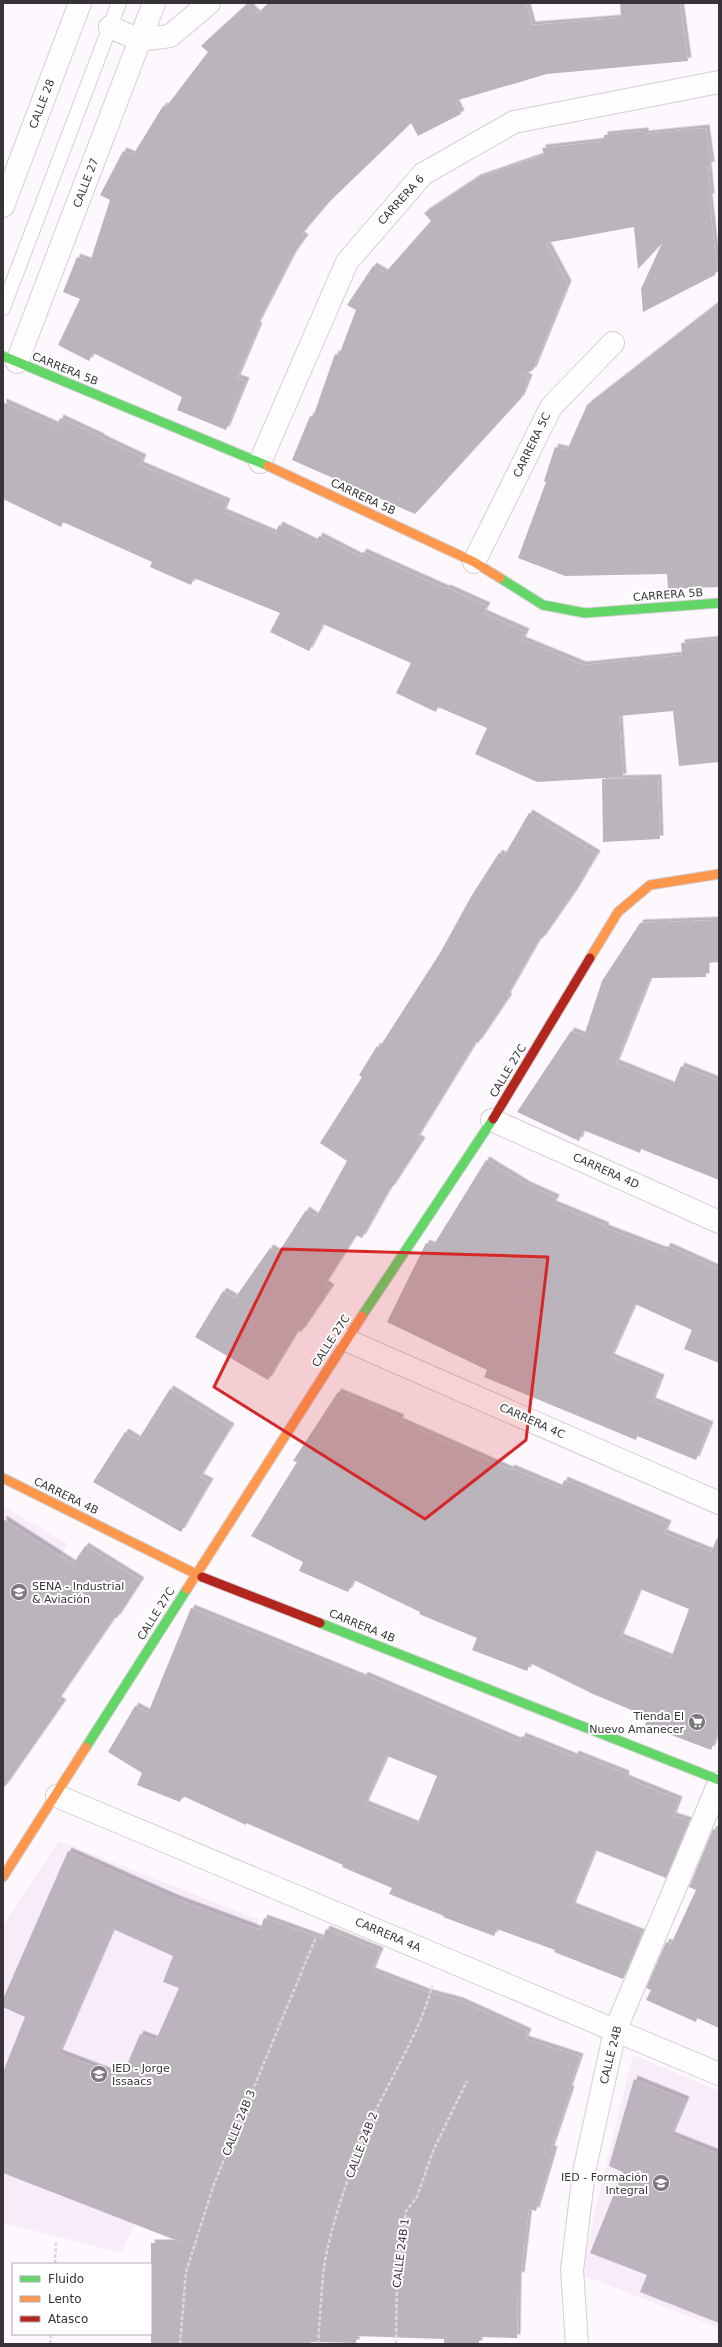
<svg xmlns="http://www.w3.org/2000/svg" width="722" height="2347" font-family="'DejaVu Sans',sans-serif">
<defs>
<filter id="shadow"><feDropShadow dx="3.5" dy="-3.5" stdDeviation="0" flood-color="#0004"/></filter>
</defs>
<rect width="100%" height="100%" fill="#fcf8fd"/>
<path fill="#f7ecf8" d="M 3,1506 L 68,1544 L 3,1640 Z
M 59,1841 L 259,1920 L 122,2253 L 3,2223 L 3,1926 Z
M 633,2055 L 719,2091 L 719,2328 L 580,2274 Z"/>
<path fill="#bbb4bc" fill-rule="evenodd" filter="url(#shadow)" d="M 269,3 L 526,3 L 532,25 L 621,18 L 620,3 L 680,3 L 688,61 L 547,74 L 455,101 L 461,114 L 418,136 L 411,123 L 328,203 L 301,235 L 305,238 L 293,255 L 257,325 L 259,326 L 237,378 L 246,381 L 226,430 L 177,410 L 182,397 L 93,353 L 89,361 L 58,345 L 80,299 L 63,292 L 77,257 L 90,262 L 110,200 L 100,195 L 123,151 L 133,155 L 163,106 L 166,107 L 208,52 L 201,46 L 247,4 L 257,14 Z
M 706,128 L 711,165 L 708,166 L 711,197 L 709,197 L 717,269 L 715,269 L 715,275 L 643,312 L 641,289 L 662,243 L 638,269 L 634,227 L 546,243 L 568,284 L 533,370 L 523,375 L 529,378 L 521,398 L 415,514 L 292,460 L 310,416 L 313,417 L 335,354 L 339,355 L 356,310 L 347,305 L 373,266 L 385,273 L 431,221 L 424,213 L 477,178 L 544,155 L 542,148 L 604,141 L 604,135 L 645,131 L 645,134 Z
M 719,302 L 719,587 L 668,589 L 667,574 L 565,576 L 518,558 L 546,482 L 544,481 L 555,447 L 567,450 L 587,405 Z
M 3,402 L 57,426 L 60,418 L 101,437 L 101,438 L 143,458 L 140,465 L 227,502 L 223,512 L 275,534 L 279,525 L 316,543 L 319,536 L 360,557 L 363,552 L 446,589 L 447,588 L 487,606 L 483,613 L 526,632 L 522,640 L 583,665 L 682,655 L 681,643 L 719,639 L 719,762 L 679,766 L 673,711 L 619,716 L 623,777 L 537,782 L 475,754 L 487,728 L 438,707 L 436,712 L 396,693 L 411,663 L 323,624 L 309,651 L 270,632 L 280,613 L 194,578 L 191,585 L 150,567 L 152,562 L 63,522 L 61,527 L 3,499 Z
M 658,778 L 660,839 L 603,842 L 602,779 Z
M 529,813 L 597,854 L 574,893 L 542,939 L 540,938 L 507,996 L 509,997 L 478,1043 L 476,1042 L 417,1138 L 422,1141 L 391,1189 L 390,1188 L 362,1238 L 356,1235 L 325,1284 L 331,1288 L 301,1332 L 298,1330 L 268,1380 L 195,1337 L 223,1291 L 235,1298 L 270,1248 L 278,1253 L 306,1210 L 316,1217 L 347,1161 L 320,1143 L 362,1077 L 359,1075 L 377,1046 L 379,1048 L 440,953 L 472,895 L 499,853 L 504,856 Z
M 719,920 L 719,962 L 706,963 L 706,977 L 650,978 L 616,1063 L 673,1086 L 681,1066 L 719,1081 L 719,1180 L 641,1149 L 640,1153 L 583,1130 L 579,1141 L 517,1112 L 571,1031 L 584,1036 L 602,981 L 640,923 Z
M 486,1160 L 527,1185 L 556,1198 L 553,1204 L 606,1226 L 605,1228 L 665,1251 L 667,1246 L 718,1269 L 719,1267 L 719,1363 L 684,1349 L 692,1330 L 635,1304 L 611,1357 L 661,1378 L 652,1401 L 710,1425 L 696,1460 L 637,1436 L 636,1440 L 484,1377 L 487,1370 L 387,1322 L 426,1243 L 433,1246 Z
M 170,1389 L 231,1427 L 200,1477 L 210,1482 L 181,1532 L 93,1482 L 125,1432 L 138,1440 Z
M 338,1392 L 401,1418 L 399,1421 L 510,1470 L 511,1468 L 561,1489 L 564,1480 L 668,1524 L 664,1533 L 711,1552 L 717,1538 L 719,1538 L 719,1728 L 711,1750 L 645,1725 L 648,1717 L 593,1694 L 530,1663 L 527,1671 L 472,1650 L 477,1638 L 419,1614 L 420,1612 L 354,1580 L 348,1592 L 299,1571 L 303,1562 L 251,1536 L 297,1462 L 293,1461 ZM 640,1589 L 689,1609 L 671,1658 L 620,1637 Z
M 3,1519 L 73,1564 L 85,1546 L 141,1581 L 117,1618 L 115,1617 L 58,1700 L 63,1703 L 3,1789 Z
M 191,1608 L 363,1678 L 364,1675 L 520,1742 L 522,1736 L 574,1757 L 575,1754 L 626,1774 L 625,1778 L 679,1800 L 673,1816 L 689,1821 L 666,1878 L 595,1850 L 572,1906 L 642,1933 L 623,1979 L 554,1952 L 555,1950 L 497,1929 L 494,1936 L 443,1917 L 444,1916 L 389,1894 L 392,1888 L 342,1867 L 343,1865 L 246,1823 L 246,1825 L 183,1796 L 180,1802 L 137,1785 L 142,1773 L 108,1752 L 135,1706 L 148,1713 ZM 387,1756 L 437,1776 L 417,1825 L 365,1804 Z
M 713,1829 L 719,1831 L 719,2028 L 697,2018 L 696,2022 L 646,2000 L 651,1990 L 646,1988 L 666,1942 L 671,1944 L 696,1890 L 689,1887 Z
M 68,1851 L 174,1898 L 260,1930 L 264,1918 L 322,1939 L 326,1929 L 380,1951 L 372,1971 L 426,1992 L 460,2001 L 528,2032 L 525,2039 L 580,2057 L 569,2089 L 571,2090 L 551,2149 L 554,2150 L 536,2211 L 529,2209 L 521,2276 L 518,2275 L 517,2338 L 479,2337 L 479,2344 L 444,2344 L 444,2339 L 357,2336 L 356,2343 L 311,2342 L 310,2344 L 151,2344 L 151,2243 L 183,2243 L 3,2173 L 3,2072 L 25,2017 L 3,2007 L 3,1999 ZM 113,1929 L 173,1956 L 163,1982 L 179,1988 L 156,2040 L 140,2034 L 122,2077 L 59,2053 Z
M 634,2079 L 686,2100 L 671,2135 L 719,2154 L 719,2323 L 640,2292 L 647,2275 L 590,2253 L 623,2172 L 609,2166 Z"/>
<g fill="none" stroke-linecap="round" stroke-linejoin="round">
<defs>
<path id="lane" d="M 3,308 L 119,3"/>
<path id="street" d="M 110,27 L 140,40
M 140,40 L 170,36 L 209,3
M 3,206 L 80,3
M 17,362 L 154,3
M 260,462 L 347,262 L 423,174 L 514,122 L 719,82
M 474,562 L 551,407 L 613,343
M 492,1120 L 719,1222
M 346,1340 L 719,1503
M 57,1796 L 719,2074
M 577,2344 L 572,2270 L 584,2172 L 615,2031 L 719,1783"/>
<path id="fast" d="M 3,356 L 268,466
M 500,578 L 543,605 L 585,613 L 719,603
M 362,1316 L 493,1119
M 320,1623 L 719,1780
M 86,1747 L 187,1589"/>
<path id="slow" d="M 268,466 L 474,562 L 500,578
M 590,958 L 618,912 L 650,885 L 719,874
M 3,1478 L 202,1577
M 187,1589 L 362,1316
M 3,1877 L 86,1747"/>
<path id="jam" d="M 493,1119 L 590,958
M 202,1577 L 320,1623"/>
</defs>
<use href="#lane" stroke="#d3cfd3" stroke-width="16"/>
<use href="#street" stroke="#d3cfd3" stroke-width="24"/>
<use href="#fast" stroke="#d3cfd3" stroke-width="11"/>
<use href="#slow" stroke="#d3cfd3" stroke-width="11"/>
<use href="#jam" stroke="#d3cfd3" stroke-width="11"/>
<path stroke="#d9d9d9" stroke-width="2.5" stroke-dasharray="4 2" stroke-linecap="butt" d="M 55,2264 L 56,2243
M 50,2344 L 51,2334
M 180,2344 L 186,2272 L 214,2184 L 316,1937
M 318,2344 C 320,2319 321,2293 324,2268 C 329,2230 350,2171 365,2135 C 385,2085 418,2039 432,1986
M 396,2344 L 397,2274 L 406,2211 L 417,2197 L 433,2151 L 467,2081"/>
<use href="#lane" stroke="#fffeff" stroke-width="14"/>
<use href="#street" stroke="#fffeff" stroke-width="22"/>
<use href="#fast" stroke="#63d668" stroke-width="9"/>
<use href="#slow" stroke="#ff974d" stroke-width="9"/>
<use href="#jam" stroke="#b3261e" stroke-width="9"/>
</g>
<path fill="#d62828" fill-opacity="0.2" stroke="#d62828" stroke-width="3" stroke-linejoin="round" d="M 282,1249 L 548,1257 L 526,1440 L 425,1519 L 214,1387 Z"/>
<defs>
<symbol id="university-disc" viewBox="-11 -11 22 22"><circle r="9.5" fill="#7c787d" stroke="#fff"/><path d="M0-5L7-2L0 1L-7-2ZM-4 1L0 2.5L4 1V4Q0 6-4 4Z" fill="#fff"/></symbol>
<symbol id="supermarket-disc" viewBox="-11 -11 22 22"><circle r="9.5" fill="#7c787d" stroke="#fff"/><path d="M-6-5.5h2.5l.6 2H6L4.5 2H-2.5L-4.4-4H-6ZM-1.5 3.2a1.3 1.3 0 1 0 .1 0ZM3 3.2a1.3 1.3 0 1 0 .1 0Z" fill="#fff"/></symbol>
<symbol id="school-disc" viewBox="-11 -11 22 22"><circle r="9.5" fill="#7c787d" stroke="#fff"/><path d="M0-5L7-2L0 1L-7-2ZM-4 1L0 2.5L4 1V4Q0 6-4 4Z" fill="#fff"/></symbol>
</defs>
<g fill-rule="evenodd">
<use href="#university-disc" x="9" y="1582" width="20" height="20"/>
<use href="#supermarket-disc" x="687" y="1712" width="20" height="20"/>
<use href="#school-disc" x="89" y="2064" width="20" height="20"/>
<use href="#school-disc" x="651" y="2173" width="20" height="20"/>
</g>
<g text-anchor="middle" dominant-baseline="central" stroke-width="4" stroke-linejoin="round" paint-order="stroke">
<g font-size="11" fill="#373338" stroke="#fff">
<text transform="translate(42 104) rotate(-69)">CALLE 28</text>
<text transform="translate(86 183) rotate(-69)">CALLE 27</text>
<text transform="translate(401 200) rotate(-48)">CARRERA 6</text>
<text transform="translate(65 369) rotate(22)">CARRERA 5B</text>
<text transform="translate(532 445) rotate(-64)">CARRERA 5C</text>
<text transform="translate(363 497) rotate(25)">CARRERA 5B</text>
<text transform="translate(668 595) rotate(-4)">CARRERA 5B</text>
<text transform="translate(508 1071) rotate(-59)">CALLE 27C</text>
<text transform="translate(606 1171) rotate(24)">CARRERA 4D</text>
<text transform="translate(331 1341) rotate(-57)">CALLE 27C</text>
<text transform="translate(532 1421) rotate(24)">CARRERA 4C</text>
<text transform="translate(66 1496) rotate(26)">CARRERA 4B</text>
<text transform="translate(156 1614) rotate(-58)">CALLE 27C</text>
<text transform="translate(362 1626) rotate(22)">CARRERA 4B</text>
<text transform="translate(388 1935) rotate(23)">CARRERA 4A</text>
<text transform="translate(611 2055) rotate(-76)">CALLE 24B</text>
<text transform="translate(239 2123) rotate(-68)">CALLE 24B 3</text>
<text transform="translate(362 2145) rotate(-69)">CALLE 24B 2</text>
<text transform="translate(401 2253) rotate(-83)">CALLE 24B 1</text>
</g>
<g font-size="11" fill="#373338" stroke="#fff" text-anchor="start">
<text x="32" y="1586">SENA - Industrial<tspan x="32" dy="13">&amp; Aviación</tspan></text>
<text x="684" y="1716" text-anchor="end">Tienda El<tspan x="684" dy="13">Nuevo Amanecer</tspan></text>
<text x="112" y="2068">IED - Jorge<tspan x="112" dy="13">Issaacs</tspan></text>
<text x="648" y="2177" text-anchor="end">IED - Formación<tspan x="648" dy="13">Integral</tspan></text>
</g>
</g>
<rect width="722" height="2347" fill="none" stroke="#373338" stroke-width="8"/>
<rect x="12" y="2263" width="140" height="72" fill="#ffffff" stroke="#afadaf"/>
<rect x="20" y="2276" width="20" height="6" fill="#63d668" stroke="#afadaf"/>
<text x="48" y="2283" font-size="12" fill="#373338">Fluido</text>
<rect x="20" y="2296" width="20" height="6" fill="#ff974d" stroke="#afadaf"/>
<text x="48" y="2303" font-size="12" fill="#373338">Lento</text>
<rect x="20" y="2316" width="20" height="6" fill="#b3261e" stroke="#afadaf"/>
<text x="48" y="2323" font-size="12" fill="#373338">Atasco</text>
</svg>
